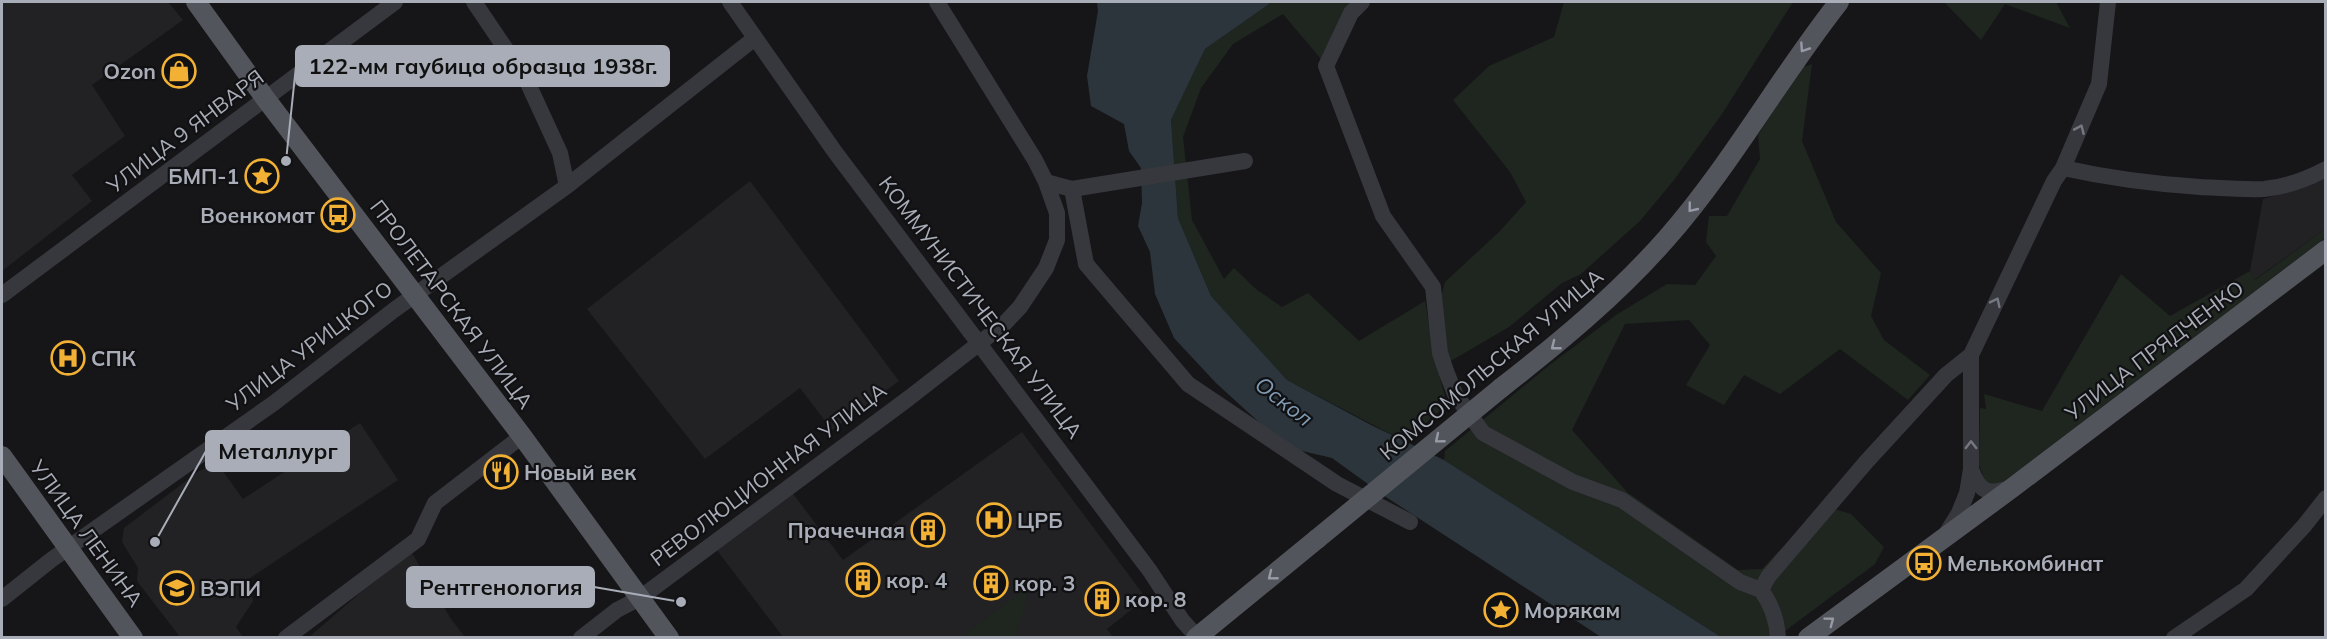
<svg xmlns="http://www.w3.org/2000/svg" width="2327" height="639" font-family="Mulish,sans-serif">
<rect width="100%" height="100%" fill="#161618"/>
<path fill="#222225" d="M 2,2 L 168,2 L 183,20 L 92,85 L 125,136 L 72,175 L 92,201 L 2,271 Z
M 2325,175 L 2325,229 L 2254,280 L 2250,271 L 2263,199 L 2286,192 Z
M 750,181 L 899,381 L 832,430 L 800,388 L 705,459 L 587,309 Z
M 360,423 L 398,480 L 247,580 L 253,601 L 236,627 L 243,637 L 180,637 L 137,581 L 138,568 L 122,542 L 124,528 L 199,471 L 217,463 L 243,499 Z
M 1022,432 L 1146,598 L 1107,629 L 1113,637 L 783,637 L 716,549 L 791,491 L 843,560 Z
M 412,553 L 451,619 L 465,637 L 308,638 L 360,593 Z"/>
<path fill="#1e261f" d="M 1272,2 L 1352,2 L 1321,59 L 1283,14 L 1233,44 L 1201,88 L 1183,137 L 1192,220 L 1224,279 L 1234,268 L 1256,289 L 1282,307 L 1308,293 L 1359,341 L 1425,301 L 1436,364 L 1447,404 L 1406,442 L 1287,380 L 1211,296 L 1178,218 L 1171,120 L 1205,49 Z
M 1564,2 L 1793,2 L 1722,114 L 1674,180 L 1640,221 L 1581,274 L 1562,283 L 1509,327 L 1449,362 L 1440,301 L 1445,282 L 1501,230 L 1526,202 L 1510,172 L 1453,100 L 1489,66 L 1554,37 Z
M 1944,2 L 2056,2 L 2070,28 L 2005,4 L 1981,40 Z
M 1812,64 L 1802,141 L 1836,222 L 1881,273 L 1871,316 L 1884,340 L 1930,375 L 1908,400 L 1840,349 L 1780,394 L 1744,375 L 1724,405 L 1686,385 L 1710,345 L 1689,320 L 1625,324 L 1572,430 L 1627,492 L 1738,570 L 1762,569 L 1822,505 L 1851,514 L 1884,547 L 1875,564 L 1777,637 L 1721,637 L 1444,460 L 1445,451 L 1547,367 L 1616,315 L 1667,284 L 1695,285 L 1716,256 L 1706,242 L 1709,216 L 1727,216 L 1760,159 L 1758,135 L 1801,68 Z
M 2325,229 L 2325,238 L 2002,483 L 1987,485 L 1979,465 L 1980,408 L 1986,409 L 1984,394 L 2042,411 L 2121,274 L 2170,316 L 2250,271 L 2255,280 Z
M 1027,588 L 1030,588 L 1015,637 L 961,637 Z"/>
<path fill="#2c353c" d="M 1097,2 L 1272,2 L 1205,49 L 1171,120 L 1178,218 L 1211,296 L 1287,380 L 1371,425 L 1444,460 L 1721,637 L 1601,637 L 1386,497 L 1332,458 L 1294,449 L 1272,434 L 1216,383 L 1174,338 L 1155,294 L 1150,252 L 1138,226 L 1142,203 L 1141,168 L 1129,151 L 1124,124 L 1091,106 L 1087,76 L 1098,11 Z"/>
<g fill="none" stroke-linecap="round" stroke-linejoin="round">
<path stroke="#37383d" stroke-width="16" d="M 474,2 L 526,79 L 560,153 L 567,186
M 730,2 L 835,152 L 1150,571 L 1182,620 L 1198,638
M 1362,2 L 1351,13 L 1326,66 L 1383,216 L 1433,287 L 1440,353 L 1446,371 L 1455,394 L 1483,433 L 1573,482 L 1622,500 L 1740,582 L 1761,590
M 2063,168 C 2108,178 2154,184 2200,187 C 2221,188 2243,190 2264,189 C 2285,187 2307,179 2326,169
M 1046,182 L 1072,189 L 1086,264 L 1188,384 L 1337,484 L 1410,522
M 1072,189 L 1245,161
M 2,295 L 395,2
M 1971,469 C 1980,493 1988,495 2011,488
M 1946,534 L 1959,513 L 1967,493 L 1971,469 L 1971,355
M 1761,590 L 1768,577 L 1867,461 L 1946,375 L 1971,355 L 2054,181 L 2063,168 L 2099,84 L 2108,2
M 1761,590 C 1772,605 1777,619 1778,638
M 2,599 L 51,560 L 274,403 L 394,310 L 567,186 L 755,38
M 286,638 L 418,539 L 435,503 L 522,436
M 581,638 L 617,610 L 640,598 L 909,398 L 1004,324 L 1020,307 L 1046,268 L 1057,240 L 1057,213 L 1046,182 L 1035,160 L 937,2
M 2174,638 L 2246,589 L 2304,526 L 2326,498"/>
<path stroke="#53555c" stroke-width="20" d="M 196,2 L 265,98 L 522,436 L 669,638
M 1501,388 C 1560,342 1617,295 1667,238 C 1731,165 1779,78 1839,2
M 2,456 L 133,638
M 1196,638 L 1317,539
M 1808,638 L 2012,488 L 2326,250"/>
<path stroke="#53555c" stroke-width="20" d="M 1317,539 L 1501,388"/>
</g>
<defs><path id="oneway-chevron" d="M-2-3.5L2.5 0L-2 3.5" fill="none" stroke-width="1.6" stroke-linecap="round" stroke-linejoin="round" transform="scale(1.5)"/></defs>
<g stroke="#979ba6">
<use href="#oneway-chevron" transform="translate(1804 48) rotate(124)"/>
<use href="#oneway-chevron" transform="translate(1692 208) rotate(129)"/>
<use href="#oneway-chevron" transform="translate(1555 346) rotate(142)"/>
<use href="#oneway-chevron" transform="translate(1439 439) rotate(141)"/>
<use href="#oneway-chevron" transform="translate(1272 576) rotate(141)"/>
<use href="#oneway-chevron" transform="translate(1830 621) rotate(-37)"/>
</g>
<g stroke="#757881">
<use href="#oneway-chevron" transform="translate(2080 129) rotate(-66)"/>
<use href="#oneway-chevron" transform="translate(1996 302) rotate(-64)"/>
<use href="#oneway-chevron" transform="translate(1971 445) rotate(-90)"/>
</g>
<defs>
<symbol id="shop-ring" viewBox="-11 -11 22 22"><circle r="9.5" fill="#111113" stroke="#f2b134" stroke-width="1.5"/><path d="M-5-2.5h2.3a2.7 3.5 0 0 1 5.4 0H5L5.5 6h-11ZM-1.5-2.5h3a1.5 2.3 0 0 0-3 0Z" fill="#f2b134"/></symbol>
<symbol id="sight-ring" viewBox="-11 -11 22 22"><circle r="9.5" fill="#111113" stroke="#f2b134" stroke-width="1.5"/><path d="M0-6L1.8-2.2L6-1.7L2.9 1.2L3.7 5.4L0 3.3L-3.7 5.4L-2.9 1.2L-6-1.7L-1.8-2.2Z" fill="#f2b134"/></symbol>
<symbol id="bus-ring" viewBox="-11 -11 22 22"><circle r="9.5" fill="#111113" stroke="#f2b134" stroke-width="1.5"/><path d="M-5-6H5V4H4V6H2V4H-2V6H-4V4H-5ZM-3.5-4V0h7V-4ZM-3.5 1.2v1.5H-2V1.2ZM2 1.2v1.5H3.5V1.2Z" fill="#f2b134"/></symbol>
<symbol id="hospital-ring" viewBox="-11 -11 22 22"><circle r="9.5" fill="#111113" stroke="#f2b134" stroke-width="1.5"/><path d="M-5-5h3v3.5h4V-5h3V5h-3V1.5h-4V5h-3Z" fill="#f2b134"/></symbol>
<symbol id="restaurant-ring" viewBox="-11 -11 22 22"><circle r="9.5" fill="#111113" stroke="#f2b134" stroke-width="1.5"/><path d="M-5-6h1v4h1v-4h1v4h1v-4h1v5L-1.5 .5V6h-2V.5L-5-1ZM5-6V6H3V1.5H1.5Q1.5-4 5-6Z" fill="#f2b134"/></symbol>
<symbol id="building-ring" viewBox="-11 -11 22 22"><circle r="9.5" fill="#111113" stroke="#f2b134" stroke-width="1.5"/><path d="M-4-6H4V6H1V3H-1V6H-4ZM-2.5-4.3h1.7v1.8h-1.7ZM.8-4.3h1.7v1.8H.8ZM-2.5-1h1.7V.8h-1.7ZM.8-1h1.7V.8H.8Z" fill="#f2b134"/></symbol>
<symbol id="university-ring" viewBox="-11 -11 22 22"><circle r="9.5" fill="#111113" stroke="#f2b134" stroke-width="1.5"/><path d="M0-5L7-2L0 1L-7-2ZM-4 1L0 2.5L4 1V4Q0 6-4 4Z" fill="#f2b134"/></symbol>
</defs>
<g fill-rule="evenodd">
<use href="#shop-ring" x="160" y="52" width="38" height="38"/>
<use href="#sight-ring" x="243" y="157" width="38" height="38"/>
<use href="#bus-ring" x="319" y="196" width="38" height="38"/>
<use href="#hospital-ring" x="49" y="339" width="38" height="38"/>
<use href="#restaurant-ring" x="482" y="453" width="38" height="38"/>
<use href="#hospital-ring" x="975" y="501" width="38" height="38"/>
<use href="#building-ring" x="909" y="511" width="38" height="38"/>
<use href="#bus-ring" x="1905" y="544" width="38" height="38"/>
<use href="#building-ring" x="844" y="561" width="38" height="38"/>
<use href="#building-ring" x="972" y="564" width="38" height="38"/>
<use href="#university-ring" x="158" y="569" width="38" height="38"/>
<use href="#building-ring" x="1083" y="580" width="38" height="38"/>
<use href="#sight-ring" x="1482" y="591" width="38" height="38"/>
</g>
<g text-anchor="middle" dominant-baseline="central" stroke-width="4.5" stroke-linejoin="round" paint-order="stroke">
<g font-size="21" font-weight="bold" fill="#a8adb8" stroke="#111113" text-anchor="start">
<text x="156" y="71" text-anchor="end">Ozon</text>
<text x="239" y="176" text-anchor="end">БМП-1</text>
<text x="315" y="215" text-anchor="end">Военкомат</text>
<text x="91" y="358">СПК</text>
<text x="524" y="472">Новый век</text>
<text x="1017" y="520">ЦРБ</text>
<text x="905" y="530" text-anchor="end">Прачечная</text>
<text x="1947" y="563">Мелькомбинат</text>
<text x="886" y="580">кор. 4</text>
<text x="1014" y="583">кор. 3</text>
<text x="200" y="588">ВЭПИ</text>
<text x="1125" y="599">кор. 8</text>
<text x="1524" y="610">Морякам</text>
</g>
<g font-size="21" fill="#a8adb8" stroke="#111113">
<text transform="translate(185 131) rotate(-37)">УЛИЦА 9 ЯНВАРЯ</text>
<text transform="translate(452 304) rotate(53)">ПРОЛЕТАРСКАЯ УЛИЦА</text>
<text transform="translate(981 307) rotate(53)">КОММУНИСТИЧЕСКАЯ УЛИЦА</text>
<text transform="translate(309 346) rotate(-37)">УЛИЦА УРИЦКОГО</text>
<text transform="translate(2154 350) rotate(-37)">УЛИЦА ПРЯДЧЕНКО</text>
<text transform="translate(1491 364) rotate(-40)">КОМСОМОЛЬСКАЯ УЛИЦА</text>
<text transform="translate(768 474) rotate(-37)">РЕВОЛЮЦИОННАЯ УЛИЦА</text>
<text transform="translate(87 533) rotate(54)">УЛИЦА ЛЕНИНА</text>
</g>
<g font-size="22" font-style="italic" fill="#7f9bb3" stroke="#111113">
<text transform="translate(1284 401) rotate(38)">Оскол</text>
</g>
</g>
<path fill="none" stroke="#a8adb8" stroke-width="2" d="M286 161L296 66M155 542L206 451M681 602L594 587"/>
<g fill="#a8adb8" stroke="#111113" stroke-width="2">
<circle cx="286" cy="161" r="6"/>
<circle cx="155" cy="542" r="6"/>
<circle cx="681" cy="602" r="6"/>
</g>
<g fill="#a8adb8" stroke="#a8adb8" stroke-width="2">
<rect x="296" y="46" width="373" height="40" rx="6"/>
<rect x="206" y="431" width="143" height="40" rx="6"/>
<rect x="407" y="567" width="187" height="40" rx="6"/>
</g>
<g font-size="22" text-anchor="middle" font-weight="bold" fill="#111">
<text x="483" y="74">122-мм гаубица образца 1938г.</text>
<text x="278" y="459">Металлург</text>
<text x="501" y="595">Рентгенология</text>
</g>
<rect width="2327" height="639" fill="none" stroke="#a8adb8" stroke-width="6"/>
</svg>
